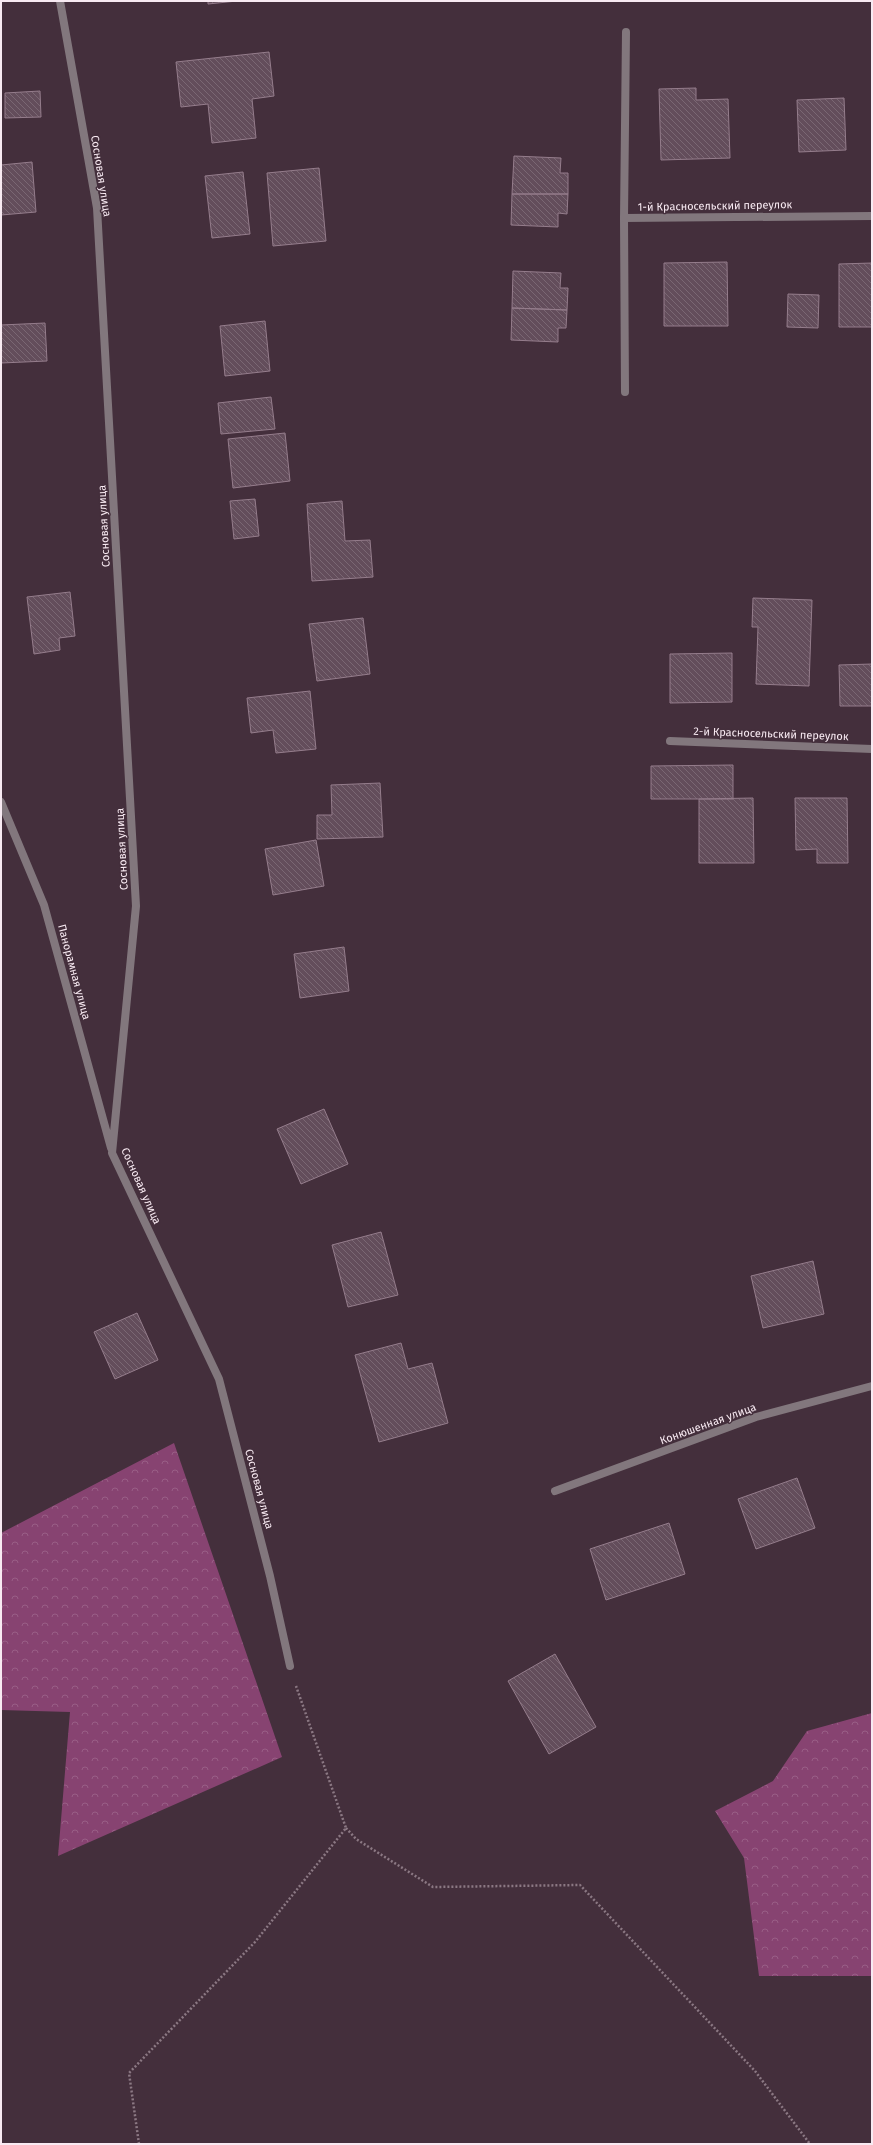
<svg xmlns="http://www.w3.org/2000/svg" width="873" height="2145" font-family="'Fira Sans',sans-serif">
<defs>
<pattern id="forest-crowns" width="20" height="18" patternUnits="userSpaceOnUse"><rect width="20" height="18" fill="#874371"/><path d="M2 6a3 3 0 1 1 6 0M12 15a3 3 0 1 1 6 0" fill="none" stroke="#995e86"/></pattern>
<pattern id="building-back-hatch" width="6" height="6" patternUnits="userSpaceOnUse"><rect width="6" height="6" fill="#634d5b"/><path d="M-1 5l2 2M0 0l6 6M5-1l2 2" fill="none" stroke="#7a6773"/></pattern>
</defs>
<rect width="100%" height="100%" fill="#442f3c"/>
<path fill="url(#forest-crowns)" d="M 174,1443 L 282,1757 L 58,1856 L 70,1712 L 1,1710 L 1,1533 Z
M 872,1713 L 872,1976 L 759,1976 L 744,1858 L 715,1811 L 773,1781 L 807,1731 Z"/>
<path fill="url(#building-back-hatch)" stroke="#957d8c" d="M 208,1 L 237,1 L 208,4 Z
M 269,52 L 274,96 L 252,99 L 256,138 L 212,143 L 208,104 L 181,107 L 176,62 Z
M 696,88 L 696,100 L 728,99 L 730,158 L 661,160 L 659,89 Z
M 40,91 L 41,117 L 5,118 L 5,93 Z
M 844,98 L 846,150 L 799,152 L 797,100 Z
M 514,156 L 561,158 L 560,173 L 568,173 L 568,194 L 512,194 Z
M 32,162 L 36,212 L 1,215 L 1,165 Z
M 319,168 L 326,241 L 273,246 L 267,173 Z
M 243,172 L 250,234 L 212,238 L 205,176 Z
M 512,194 L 568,194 L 567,214 L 558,213 L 558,227 L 511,225 Z
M 727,262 L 728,326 L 664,326 L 664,263 Z
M 872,263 L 872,327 L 839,327 L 839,264 Z
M 513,271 L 561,273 L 560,288 L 568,288 L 567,310 L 512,308 Z
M 788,294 L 819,295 L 818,328 L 787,327 Z
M 512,308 L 567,310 L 566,328 L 558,328 L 558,342 L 511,340 Z
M 265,321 L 270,371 L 225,376 L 220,326 Z
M 45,323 L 47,361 L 1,363 L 1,325 Z
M 271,397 L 275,429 L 221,434 L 218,403 Z
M 285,433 L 290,481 L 233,488 L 228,439 Z
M 255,499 L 259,536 L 234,539 L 230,501 Z
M 342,501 L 345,541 L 370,540 L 373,577 L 312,581 L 307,504 Z
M 70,592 L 75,636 L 59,638 L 60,650 L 34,654 L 27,597 Z
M 753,598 L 812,600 L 809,686 L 756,684 L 758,627 L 752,627 Z
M 363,618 L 370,674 L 317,681 L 309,624 Z
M 732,653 L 732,702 L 670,703 L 670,654 Z
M 872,664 L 872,706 L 840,706 L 839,665 Z
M 310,691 L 316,749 L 276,753 L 273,730 L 251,733 L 247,698 Z
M 733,765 L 733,799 L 651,799 L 651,766 Z
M 380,783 L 383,837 L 317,839 L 317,815 L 332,815 L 331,785 Z
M 753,798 L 754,863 L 699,863 L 699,799 Z
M 795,798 L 847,798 L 848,863 L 817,863 L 817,849 L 796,850 Z
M 316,840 L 324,886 L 273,895 L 265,849 Z
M 344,947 L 349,991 L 300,998 L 294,954 Z
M 324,1109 L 348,1164 L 301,1184 L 277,1129 Z
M 381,1232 L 398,1295 L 348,1307 L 332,1245 Z
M 813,1261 L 824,1314 L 763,1328 L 751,1276 Z
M 137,1313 L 158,1360 L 115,1379 L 94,1332 Z
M 401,1343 L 408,1369 L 432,1363 L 448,1423 L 379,1442 L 355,1355 Z
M 797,1478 L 815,1528 L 756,1549 L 738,1499 Z
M 669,1523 L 685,1574 L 606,1600 L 590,1549 Z
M 555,1654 L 596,1727 L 549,1754 L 508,1681 Z"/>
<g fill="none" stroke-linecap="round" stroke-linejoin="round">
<path stroke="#8b7883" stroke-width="2.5" stroke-dasharray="2 2" stroke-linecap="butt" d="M 346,1828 L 356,1839 L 433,1887 L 580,1885 L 755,2071 L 810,2144
M 139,2144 L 129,2073 L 255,1942 L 346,1828 L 296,1686"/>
<path stroke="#82777d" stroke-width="8" d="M 624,218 L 625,392"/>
<path stroke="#82777d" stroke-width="8" d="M 60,1 L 97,208 L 136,906 L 112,1153 L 219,1379 L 270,1576 L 290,1666
M 626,32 L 624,218 L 872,216
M 670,741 L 872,749
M 1,802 L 44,905 L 111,1148
M 555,1491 L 756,1417 L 872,1386"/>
</g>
<g text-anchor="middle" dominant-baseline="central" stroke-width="3" stroke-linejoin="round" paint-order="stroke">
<g font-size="11" fill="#f8eaf2" stroke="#442f3c">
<text transform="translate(101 176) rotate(81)">Сосновая улица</text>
<text transform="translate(715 206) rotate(-1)">1-й Красносельский переулок</text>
<text transform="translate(104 526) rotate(-93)">Сосновая улица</text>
<text transform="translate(771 734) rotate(2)">2-й Красносельский переулок</text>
<text transform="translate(122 849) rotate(-93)">Сосновая улица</text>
<text transform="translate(74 972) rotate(75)">Панорамная улица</text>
<text transform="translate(141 1186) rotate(66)">Сосновая улица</text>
<text transform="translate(708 1424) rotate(-20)">Конюшенная улица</text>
<text transform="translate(259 1489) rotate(75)">Сосновая улица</text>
</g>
</g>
<rect width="873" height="2145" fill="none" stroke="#f8eaf2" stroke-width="4"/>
</svg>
